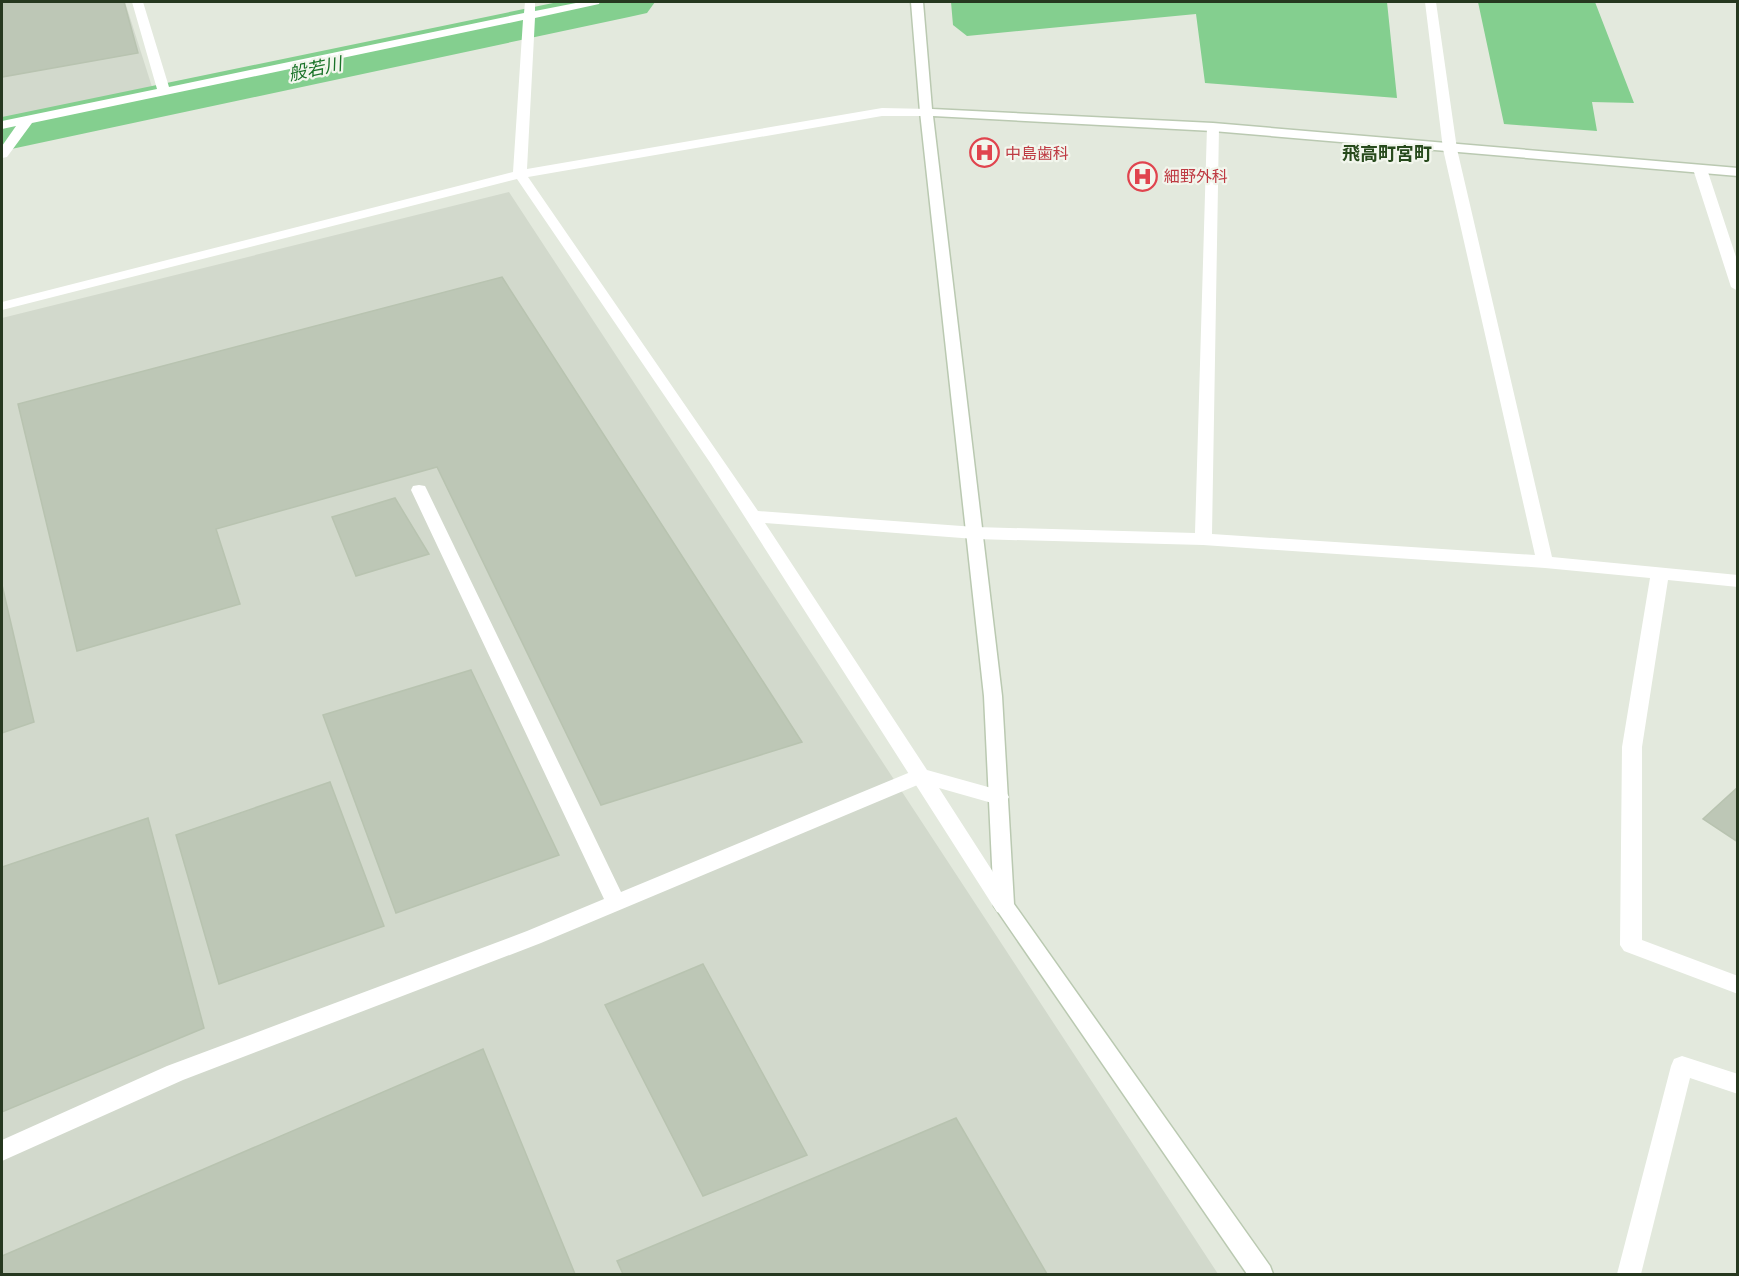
<svg xmlns="http://www.w3.org/2000/svg" width="1739" height="1276" font-family="'Open Sans','Noto Sans JP',sans-serif">
<rect width="100%" height="100%" fill="#e3e9dd"/>
<path fill="#d2d9cc" d="M 2,2 L 125,2 L 153,90 L 2,121 Z
M 509,192 L 1218,1274 L 2,1274 L 2,318 Z"/>
<path fill="#84cf8f" d="M 951,2 L 1387,2 L 1397,98 L 1205,83 L 1196,14 L 967,36 L 953,25 Z
M 1478,2 L 1595,2 L 1634,103 L 1592,102 L 1597,131 L 1504,124 Z"/>
<g fill="none" stroke-linecap="round" stroke-linejoin="round">
<path fill="#84cf8f" fill-rule="evenodd" d="M 558,2 L 655,2 L 647,13 L 629,17 L 2,151 L 2,117 Z"/>
</g>
<path fill="#bdc7b6" stroke="#b8c3b0" stroke-width="1.5" d="M 2,2 L 124,2 L 138,53 L 2,77 Z
M 502,277 L 802,742 L 601,805 L 437,467 L 216,529 L 240,604 L 77,651 L 18,404 Z
M 395,498 L 429,554 L 356,576 L 332,517 Z
M 2,585 L 34,722 L 2,733 Z
M 471,670 L 559,855 L 396,913 L 323,715 Z
M 330,782 L 384,926 L 219,984 L 176,835 Z
M 1738,787 L 1738,842 L 1703,819 Z
M 148,818 L 204,1028 L 2,1112 L 2,867 Z
M 703,964 L 807,1155 L 703,1196 L 605,1005 Z
M 483,1049 L 575,1274 L 2,1274 L 2,1256 Z
M 956,1118 L 1047,1274 L 623,1274 L 617,1261 Z"/>
<g fill="none" stroke-linecap="round" stroke-linejoin="round">
<defs>
<path id="secondary" d="M 911,2 L 923,2 L 932,109 L 1213,123 L 1738,168 L 1738,176 L 1213,131 L 933,116 L 1002,696 L 1014,904 L 1270,1266 L 1273,1274 L 1247,1274 L 994,906 L 984,696 L 920,112 Z"/>
</defs>
<use href="#secondary" stroke="#bac9b1" stroke-width="3"/>
<path fill="#fff" fill-rule="evenodd" d="M 419,485 L 425,486 L 427,490 L 621,892 L 913,771 L 920,769 L 927,771 L 930,776 L 927,781 L 541,943 L 183,1080 L 2,1161 L 2,1140 L 167,1066 L 527,931 L 604,899 L 411,490 L 413,486 Z"/>
<path fill="#fff" fill-rule="evenodd" d="M 132,2 L 143,2 L 169,87 L 524,13 L 525,2 L 535,2 L 535,11 L 581,2 L 600,2 L 599,4 L 535,18 L 527,169 L 882,108 L 930,109 L 932,112 L 930,115 L 926,116 L 882,116 L 528,177 L 758,511 L 975,527 L 1195,533 L 1207,127 L 1208,124 L 1218,124 L 1219,127 L 1212,534 L 1535,555 L 1443,149 L 1425,2 L 1436,2 L 1457,149 L 1552,557 L 1738,575 L 1738,587 L 1668,580 L 1642,747 L 1642,940 L 1738,976 L 1738,994 L 1624,951 L 1620,945 L 1622,747 L 1650,578 L 1545,568 L 1203,545 L 975,539 L 765,523 L 927,770 L 1006,792 L 1009,797 L 1006,802 L 999,805 L 939,788 L 1011,900 L 1014,906 L 1011,912 L 1004,914 L 997,912 L 711,464 L 517,179 L 2,310 L 2,302 L 513,172 L 523,20 L 32,123 L 7,157 L 2,158 L 2,146 L 16,126 L 2,129 L 2,121 L 157,89 Z
M 1700,165 L 1707,169 L 1738,263 L 1738,291 L 1731,287 L 1693,169 Z
M 1682,1056 L 1738,1074 L 1738,1094 L 1690,1078 L 1641,1274 L 1617,1274 L 1671,1066 L 1674,1059 Z"/>
<use href="#secondary" fill="#fff" fill-rule="evenodd"/>
</g>
<defs>
<symbol id="hospital-ring" viewBox="-11 -11 22 22"><circle r="9.5" fill="#f2f6ed" stroke="#e0444e" stroke-width="1.5"/><path d="M-5-5h3v3.5h4V-5h3V5h-3V1.5h-4V5h-3Z" fill="#e0444e"/></symbol>
</defs>
<g fill-rule="evenodd">
<use href="#hospital-ring" x="968" y="136" width="33" height="33"/>
<use href="#hospital-ring" x="1126" y="160" width="33" height="33"/>
</g>
<g text-anchor="middle" dominant-baseline="central" stroke-width="4.5" stroke-linejoin="round" paint-order="stroke">
<g font-size="16" fill="#be3a42" stroke="#f2f6ed" text-anchor="start">
<text x="1005" y="153">中島歯科</text>
<text x="1164" y="176">細野外科</text>
</g>
<g font-size="18" font-style="italic" fill="#1a7329" stroke="#f2f6ed">
<text transform="translate(315 68) rotate(-12)">般若川</text>
</g>
<g font-size="18" font-weight="bold" fill="#274a1c" stroke="#f2f6ed">
<text x="1387" y="153">飛高町宮町</text>
</g>
</g>
<rect width="1739" height="1276" fill="none" stroke="#26381f" stroke-width="6"/>
</svg>
